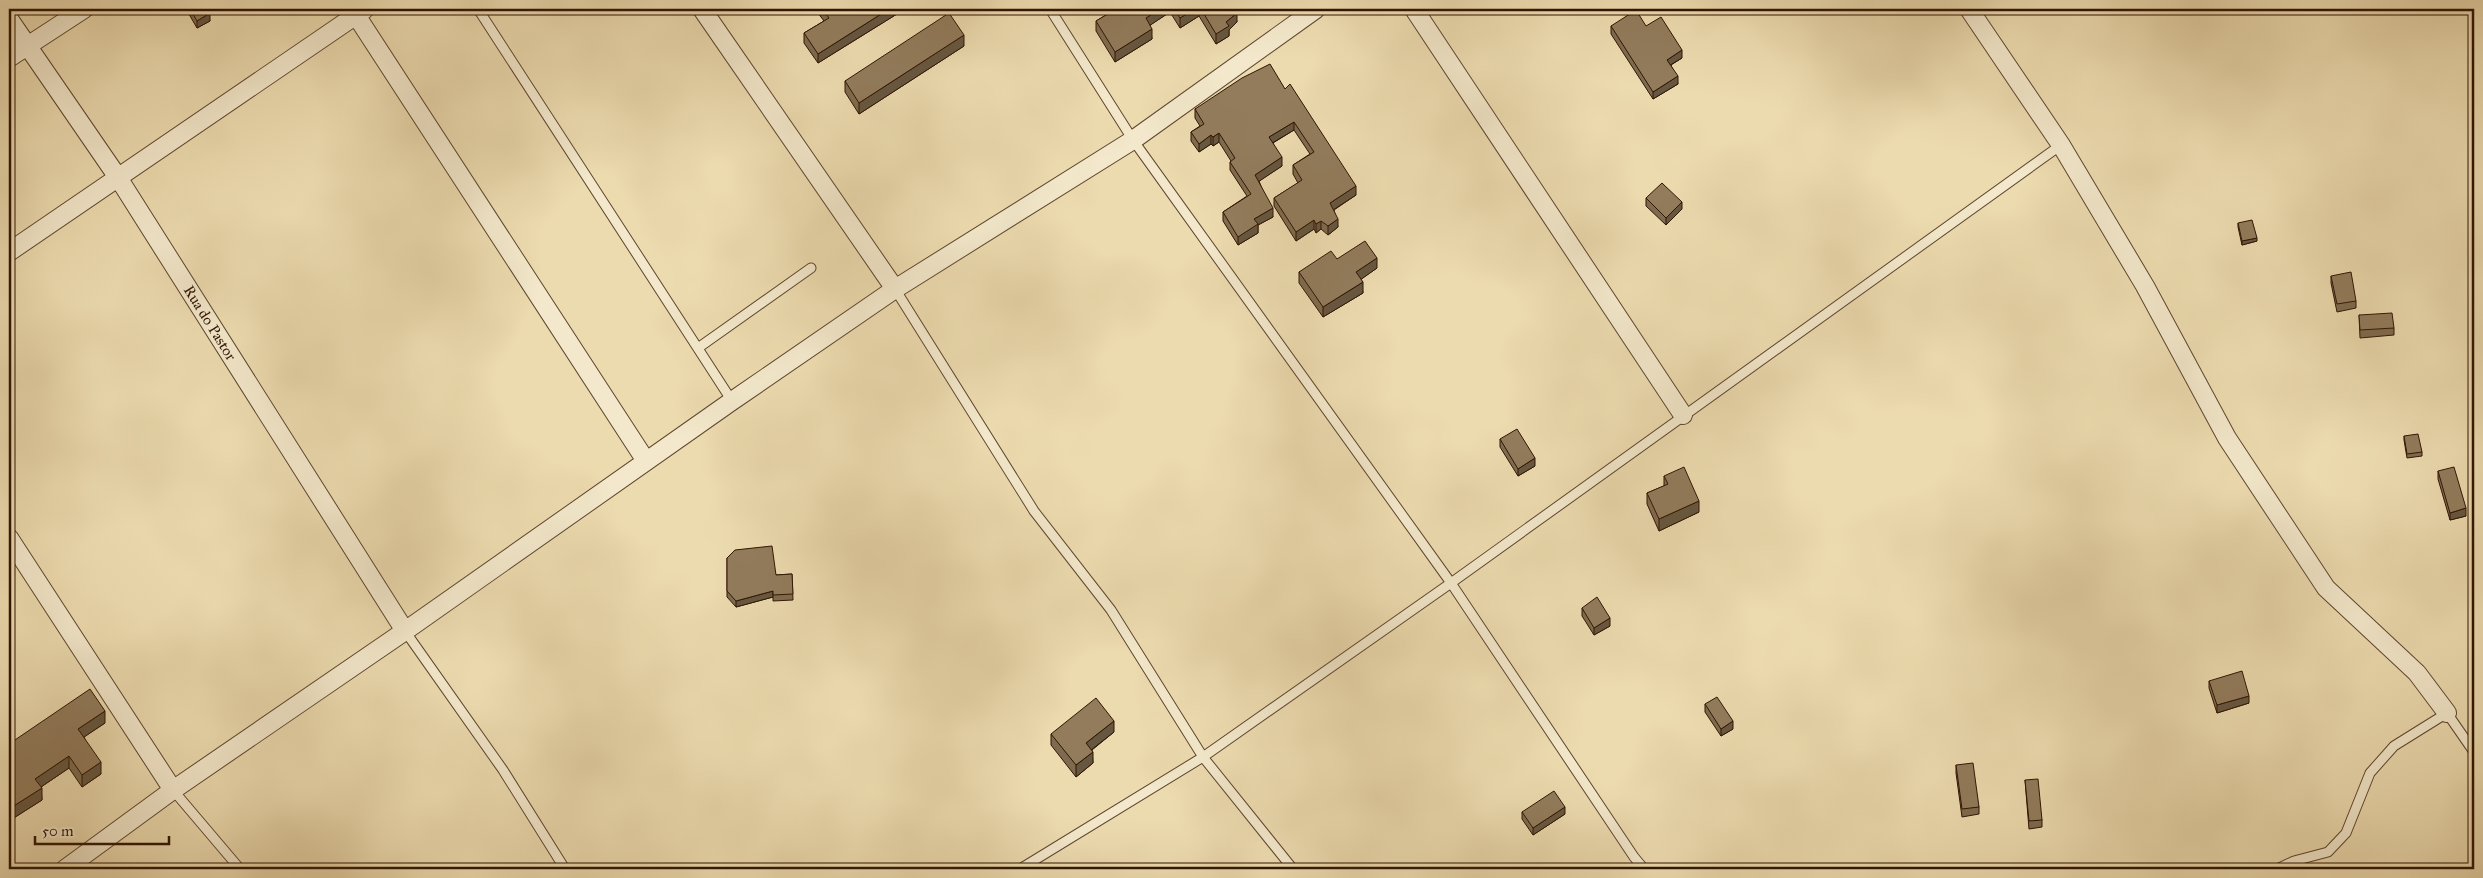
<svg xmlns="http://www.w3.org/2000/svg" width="2483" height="878" font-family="'IM FELL Great Primer',serif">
<rect width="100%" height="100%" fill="#ecdbaf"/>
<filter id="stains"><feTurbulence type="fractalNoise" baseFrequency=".004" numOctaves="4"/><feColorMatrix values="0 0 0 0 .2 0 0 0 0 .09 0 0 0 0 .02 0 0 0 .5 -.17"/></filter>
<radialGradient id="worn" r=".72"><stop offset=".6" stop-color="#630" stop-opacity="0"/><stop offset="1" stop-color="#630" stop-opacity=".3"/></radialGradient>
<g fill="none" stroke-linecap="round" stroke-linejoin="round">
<defs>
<path id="service" d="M 478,9 L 732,401
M 1050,9 L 1133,140 L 1451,583 L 1634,857 L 1644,869
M 895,289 L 1034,511 L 1111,610 L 1203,757 L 1293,869
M 698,348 L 811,268
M 405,631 L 503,770 L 565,869
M 173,790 L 240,869
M 1020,869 L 1203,757 L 1451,583 L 2061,145
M 2277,869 L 2294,861 L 2328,852 L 2346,833 L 2370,773 L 2394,746 L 2447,713 L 2474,752"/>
<path id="minor" d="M 352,9 L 646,461
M 702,9 L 895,289
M 1414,9 L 1683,415
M 1969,9 L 2061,145 L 2145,286 L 2227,438 L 2326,588 L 2417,673 L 2447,713
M 9,19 L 119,179 L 405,631
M 9,58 L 84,9
M 9,252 L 365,9
M 9,538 L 173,790
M 65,869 L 173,790 L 405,631 L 732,401 L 895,289 L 1133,140 L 1316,9"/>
</defs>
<use href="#service" stroke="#5f462e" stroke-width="11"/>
<use href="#minor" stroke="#5f462e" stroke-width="20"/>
<use href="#service" stroke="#f3e8cb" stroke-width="9"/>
<use href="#minor" stroke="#f3e8cb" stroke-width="18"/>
</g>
<path fill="#7e6b4f" stroke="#301503" d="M 186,9 L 207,9 L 210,21 L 197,28 Z
M 818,9 L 905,9 L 818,63 L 804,43 L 804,33 L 824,21 L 818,13 Z
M 1116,9 L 1234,9 L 1237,22 L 1229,30 L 1229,36 L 1216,44 L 1199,16 L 1180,28 L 1170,12 L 1150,25 L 1152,39 L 1115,62 L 1096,31 L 1096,21 Z
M 1611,26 L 1646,26 L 1682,58 L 1671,65 L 1678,84 L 1653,99 L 1611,34 Z
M 964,46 L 859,114 L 845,92 L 845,81 Z
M 1285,89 L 1356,195 L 1334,210 L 1338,227 L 1328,235 L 1321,229 L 1316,233 L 1314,229 L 1296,241 L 1274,206 L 1274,198 L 1298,183 L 1293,174 L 1293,165 L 1310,154 L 1294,130 L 1273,143 L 1282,166 L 1259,181 L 1273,217 L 1258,225 L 1258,233 L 1238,245 L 1223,221 L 1223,212 L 1247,196 L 1230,170 L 1230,162 L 1231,161 L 1219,142 L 1213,146 L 1211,144 L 1199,152 L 1191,141 L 1191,132 L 1200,126 L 1195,118 L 1195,109 Z
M 1646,198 L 1682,209 L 1666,225 L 1646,206 Z
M 2238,223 L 2257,241 L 2242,245 L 2238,227 Z
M 1337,259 L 1377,268 L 1361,279 L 1363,293 L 1323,317 L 1299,283 L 1299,272 Z
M 2331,276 L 2356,301 L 2356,308 L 2337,312 L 2331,283 Z
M 2359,315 L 2394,328 L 2394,335 L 2360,338 Z
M 2404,436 L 2422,452 L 2422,456 L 2407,458 L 2404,440 Z
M 1500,439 L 1535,466 L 1518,476 L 1500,447 Z
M 2438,471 L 2466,516 L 2450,520 L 2438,479 Z
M 1664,476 L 1699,512 L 1659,531 L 1647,504 L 1647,493 L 1664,486 Z
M 727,558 L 776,575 L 792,574 L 793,600 L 773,601 L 773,597 L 736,607 L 727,597 Z
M 1582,608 L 1610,626 L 1594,635 L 1582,616 Z
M 2209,681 L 2249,703 L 2217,713 L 2209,688 Z
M 1705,704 L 1733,729 L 1721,736 L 1705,712 Z
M 105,723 L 84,737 L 101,774 L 82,787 L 69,768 L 41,787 L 42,800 L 9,821 L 9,744 Z
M 1114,732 L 1092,750 L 1093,763 L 1076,777 L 1051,745 L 1051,734 Z
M 1956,765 L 1979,807 L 1979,814 L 1962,817 L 1956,773 Z
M 2025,780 L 2042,820 L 2042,827 L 2029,829 Z
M 1522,812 L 1565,814 L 1533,835 L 1522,819 Z"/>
<path fill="#665740" stroke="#301503" d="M 889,9 L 905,9 L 818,63 L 818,54 Z
M 1160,9 L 1170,9 L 1170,12 L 1146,28 L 1146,18 Z
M 1195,9 L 1199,9 L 1199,16 L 1180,28 L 1180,18 Z
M 210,13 L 210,21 L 197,28 L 197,21 Z
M 1237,13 L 1237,22 L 1229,30 L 1229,36 L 1216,44 L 1216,34 L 1226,22 Z
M 1152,29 L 1152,39 L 1115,62 L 1115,52 Z
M 964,35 L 964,46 L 859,114 L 859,103 Z
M 1682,50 L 1682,58 L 1667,67 L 1667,60 Z
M 1678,76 L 1678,84 L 1653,99 L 1653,92 Z
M 1294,122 L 1294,130 L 1269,145 L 1269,137 Z
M 1219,133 L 1219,142 L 1213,146 L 1213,137 Z
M 1211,135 L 1211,144 L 1199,152 L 1199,144 Z
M 1282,157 L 1282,166 L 1255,184 L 1255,175 Z
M 1356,186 L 1356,195 L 1330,212 L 1330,203 Z
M 1682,202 L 1682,209 L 1666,225 L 1666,218 Z
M 1273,208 L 1273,217 L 1258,225 L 1258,233 L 1238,245 L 1238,237 L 1254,219 Z
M 1338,219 L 1338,227 L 1328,235 L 1328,226 Z
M 1314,220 L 1314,229 L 1296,241 L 1296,232 Z
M 1321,221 L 1321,229 L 1316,233 L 1316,224 Z
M 2257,238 L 2257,241 L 2242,245 L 2242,241 Z
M 1377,258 L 1377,268 L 1356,283 L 1356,272 Z
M 1363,282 L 1363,293 L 1323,317 L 1323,307 Z
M 1535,458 L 1535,466 L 1518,476 L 1518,469 Z
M 1699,501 L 1699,512 L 1659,531 L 1659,519 Z
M 2466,508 L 2466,516 L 2450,520 L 2450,513 Z
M 773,591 L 773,597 L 736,607 L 736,601 Z
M 1610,618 L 1610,626 L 1594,635 L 1594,628 Z
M 2249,696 L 2249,703 L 2217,713 L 2217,705 Z
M 105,711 L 105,723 L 78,741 L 78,729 Z
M 1114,721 L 1114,732 L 1086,754 L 1086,743 Z
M 1733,721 L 1733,729 L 1721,736 L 1721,729 Z
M 1093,752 L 1093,763 L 1076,777 L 1076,765 Z
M 69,756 L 69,768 L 35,791 L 35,779 Z
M 101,762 L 101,774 L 82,787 L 82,775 Z
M 42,788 L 42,800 L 9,821 L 9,809 Z
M 1565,807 L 1565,814 L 1533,835 L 1533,828 Z"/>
<path fill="#927c5c" stroke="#301503" d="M 190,9 L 207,9 L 210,13 L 197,21 Z
M 822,9 L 889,9 L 818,54 L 804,33 L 829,18 Z
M 1116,9 L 1160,9 L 1146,18 L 1152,29 L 1115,52 L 1096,21 Z
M 1174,9 L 1195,9 L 1180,18 Z
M 1201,9 L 1234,9 L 1237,13 L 1226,22 L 1229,26 L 1216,34 Z
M 1636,10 L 1646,26 L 1661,17 L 1682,50 L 1667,60 L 1678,76 L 1653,92 L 1611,26 Z
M 949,13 L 964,35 L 859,103 L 845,81 Z
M 1270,64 L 1285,89 L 1290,84 L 1356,186 L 1330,203 L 1338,219 L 1328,226 L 1321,221 L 1316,224 L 1314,220 L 1296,232 L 1274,198 L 1302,180 L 1293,165 L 1314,152 L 1294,122 L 1269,137 L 1282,157 L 1255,175 L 1273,208 L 1254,219 L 1258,224 L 1238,237 L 1223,212 L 1251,194 L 1230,162 L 1235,158 L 1219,133 L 1213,137 L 1211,135 L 1199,144 L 1191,132 L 1204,124 L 1195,109 L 1242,78 Z
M 1662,183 L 1682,202 L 1666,218 L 1646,198 Z
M 2252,220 L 2257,238 L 2242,241 L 2238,223 Z
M 1365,241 L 1377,258 L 1356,272 L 1363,282 L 1323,307 L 1299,272 L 1331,251 L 1337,259 Z
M 2351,272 L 2356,301 L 2337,304 L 2331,276 Z
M 2392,313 L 2394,328 L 2360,330 L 2359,315 Z
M 1517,429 L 1535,458 L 1518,469 L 1500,439 Z
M 2418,434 L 2422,452 L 2407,454 L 2404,436 Z
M 1684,467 L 1699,501 L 1659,519 L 1647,493 L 1668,484 L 1664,476 Z
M 2454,467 L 2466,508 L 2450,513 L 2438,471 Z
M 772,546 L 776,575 L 792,574 L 793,594 L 773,595 L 773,591 L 736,601 L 727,591 L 727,558 L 735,550 Z
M 1597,597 L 1610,618 L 1594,628 L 1582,608 Z
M 2242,671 L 2249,696 L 2217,705 L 2209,681 Z
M 90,689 L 105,711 L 78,729 L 101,762 L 82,775 L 69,756 L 35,779 L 42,788 L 9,809 L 9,744 Z
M 1717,697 L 1733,721 L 1721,729 L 1705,704 Z
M 1096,698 L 1114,721 L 1086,743 L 1093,752 L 1076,765 L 1051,734 Z
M 1973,763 L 1979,807 L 1962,809 L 1956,765 Z
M 2038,779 L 2042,820 L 2029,821 L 2025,780 Z
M 1554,791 L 1565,807 L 1533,828 L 1522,812 Z"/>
<g text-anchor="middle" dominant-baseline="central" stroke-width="4.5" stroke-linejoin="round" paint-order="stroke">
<g font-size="15" fill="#301503" stroke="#f3e8cb">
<text transform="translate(210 323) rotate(58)">Rua do Pastor</text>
</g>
</g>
<rect width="2483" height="878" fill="none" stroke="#ecdbaf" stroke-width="30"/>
<rect x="10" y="10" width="2463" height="858" fill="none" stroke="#301503" stroke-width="2.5"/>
<rect x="15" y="15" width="2453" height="848" fill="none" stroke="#301503"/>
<path d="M35 836v8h134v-8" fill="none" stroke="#301503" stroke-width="2.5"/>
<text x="42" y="836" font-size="15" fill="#301503" stroke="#f3e8cb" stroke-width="4" paint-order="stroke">50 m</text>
<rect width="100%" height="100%" filter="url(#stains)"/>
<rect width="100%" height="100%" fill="url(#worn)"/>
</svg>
